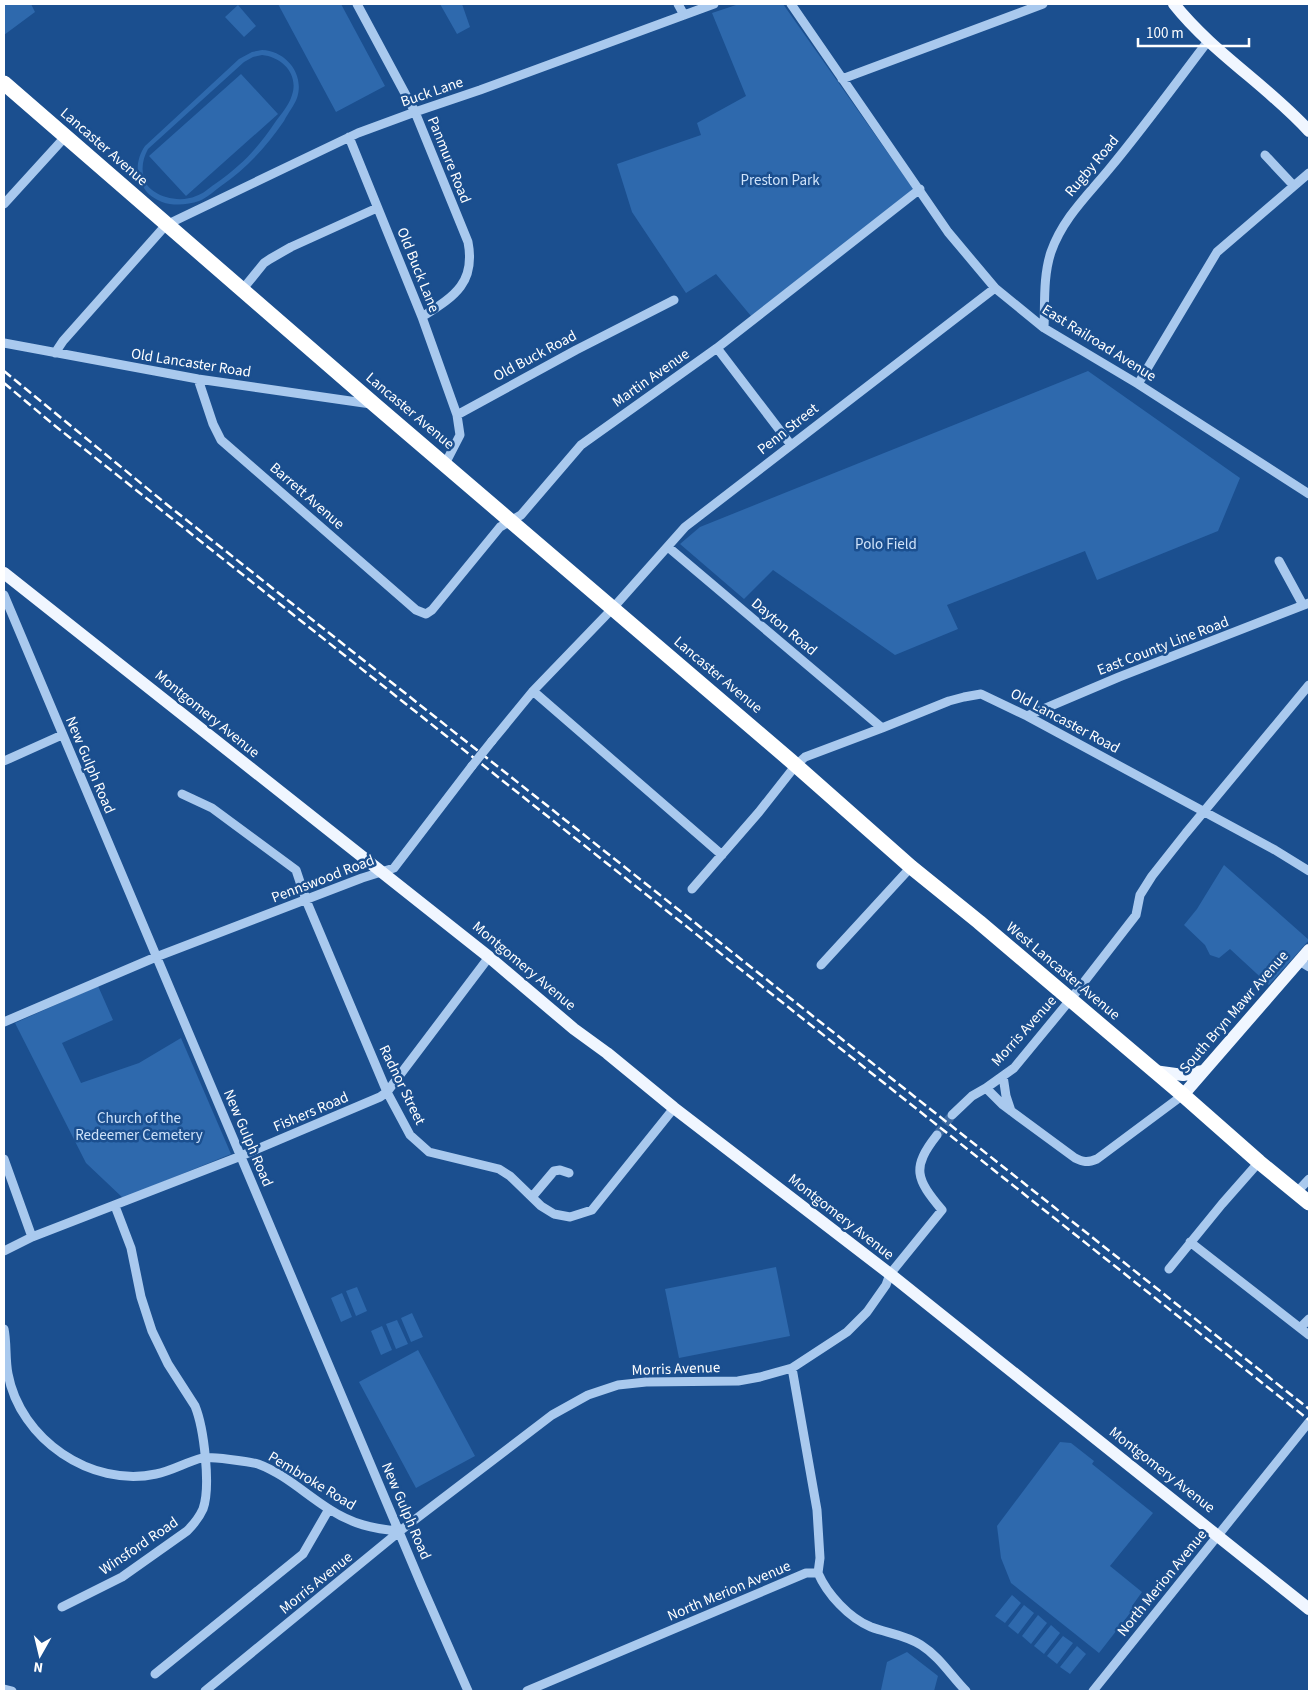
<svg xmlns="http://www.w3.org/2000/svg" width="1313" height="1695" font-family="'Source Sans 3',sans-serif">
<rect width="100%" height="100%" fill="#1b4f8f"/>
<path fill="#2e69ad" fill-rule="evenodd" d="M 4,4 L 31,4 L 35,12 L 4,35 Z
M 278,4 L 341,4 L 385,86 L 336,112 Z
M 440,4 L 462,4 L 470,27 L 457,34 Z
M 739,4 L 783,4 L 914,190 L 751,316 L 716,274 L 686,293 L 632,212 L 617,164 L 701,135 L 697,123 L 746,96 L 712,13 Z
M 238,5 L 256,26 L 244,37 L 225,17 Z
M 262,50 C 286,51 305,74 297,98 C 294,106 288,113 284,121 C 266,147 247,168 221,186 C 214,191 207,198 199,201 C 188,205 173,206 162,202 C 155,199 148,195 144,188 C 135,175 136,159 145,146 L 239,59 L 252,52 ZM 262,55 C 282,57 299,74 292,95 C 289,105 282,113 276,121 C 257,149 243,164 215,184 C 209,188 203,194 196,196 C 187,200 176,200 166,197 C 159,195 152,191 147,185 C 140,173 142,160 148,149 L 244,62 L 253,57 Z
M 241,74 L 278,114 L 186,196 L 149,156 Z
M 1088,371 L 1240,478 L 1218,531 L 1097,580 L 1085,551 L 947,605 L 958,629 L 895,655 L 773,570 L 744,599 L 680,544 L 700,527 Z
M 1224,865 L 1309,940 L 1269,985 L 1230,949 L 1219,958 L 1210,955 L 1205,945 L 1184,925 L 1197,909 Z
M 98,986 L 113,1020 L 62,1043 L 81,1083 L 139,1063 L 181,1038 L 231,1154 L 123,1198 L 86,1163 L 15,1023 Z
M 776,1267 L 790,1336 L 679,1358 L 665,1289 Z
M 357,1287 L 367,1311 L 356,1316 L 346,1291 Z
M 342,1293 L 352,1317 L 341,1322 L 331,1298 Z
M 412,1313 L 423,1337 L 411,1342 L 401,1318 Z
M 397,1320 L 408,1344 L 396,1349 L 386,1324 Z
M 382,1326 L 392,1350 L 381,1355 L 371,1331 Z
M 418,1350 L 475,1456 L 416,1488 L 359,1382 Z
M 1060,1442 L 1071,1443 L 1094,1461 L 1092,1464 L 1153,1513 L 1110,1566 L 1142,1592 L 1132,1606 L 1134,1608 L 1099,1653 L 1011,1583 L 1001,1558 L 997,1526 Z
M 1012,1595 L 1021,1603 L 1005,1623 L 995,1616 Z
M 1024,1605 L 1034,1613 L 1018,1634 L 1008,1626 Z
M 1038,1615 L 1047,1623 L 1031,1644 L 1022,1636 Z
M 1051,1625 L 1060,1633 L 1044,1654 L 1034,1646 Z
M 1063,1636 L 1073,1643 L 1057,1664 L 1047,1656 Z
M 1077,1646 L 1086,1654 L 1070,1674 L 1060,1667 Z
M 907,1652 L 938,1676 L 934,1691 L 888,1691 L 881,1690 L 887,1662 Z"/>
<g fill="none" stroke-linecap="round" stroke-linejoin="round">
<path stroke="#3d69a0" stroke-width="9" stroke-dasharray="9 4.5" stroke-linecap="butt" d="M 937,1135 L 952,1115"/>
<path stroke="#a9c9ee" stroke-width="9" d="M 357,4 L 415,112 L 468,242 C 476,284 453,297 422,317
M 678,4 L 684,15
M 791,4 L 948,232 L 995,288 L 1044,328 L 1138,384 L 1309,494
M 842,79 L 1043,4
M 349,137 L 422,317 L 457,415
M 1265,155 L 1294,186
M 4,204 L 65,137
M 242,290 L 264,263 L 270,259 L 291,247 L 377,208
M 1044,328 C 1045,303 1043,276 1051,252 C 1063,218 1088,195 1110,168 C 1144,127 1176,83 1208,41
M 4,343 L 198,379 L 371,404
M 717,348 L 791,445
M 55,353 L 63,341 L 166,225 L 358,133 L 415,112 L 480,90 L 714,4
M 198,379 L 213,424 L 221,440 L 416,610 L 426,614 L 432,610 L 500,527 L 521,515 L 581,445 L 717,348 L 920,189
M 1138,384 L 1217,252 L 1309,173
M 445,464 L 460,435 L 457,415 L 576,350 L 674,300
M 668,547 L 882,728
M 1279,561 L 1303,605
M 4,595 L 421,1584 L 468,1691
M 533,691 L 722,855
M 1027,716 L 1119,677 L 1309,603
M 492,741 L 533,691 L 613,608 L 685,527 L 995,288
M 4,761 L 62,735
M 182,794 L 212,808 L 296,870 L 306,900 L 387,1092 L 410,1135 L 429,1152 L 499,1169 L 510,1176 L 541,1206 L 554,1214 L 570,1217 L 592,1210 L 674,1108
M 692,889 L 759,812 L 796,765 L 805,757 L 882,728 L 949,701 L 964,697 L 981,694 L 1027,716 L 1275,850 L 1309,871
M 1299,961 L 1309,967
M 821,965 L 911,867
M 4,1022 L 156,957 L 362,878 L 394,868 L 472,766
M 1003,1076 L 1006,1096 L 1011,1111
M 986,1088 L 1003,1105 L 1075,1158 C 1083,1162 1087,1163 1097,1159 L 1183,1095
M 952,1115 L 972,1096 L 986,1088 L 1014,1068 L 1070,1000 L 1136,915 L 1140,895 L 1152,876 L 1186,833 L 1309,685
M 4,1159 L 32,1237
M 1297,1192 L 1309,1179
M 532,1197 L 554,1171 L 560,1170 L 569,1173
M 1190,1242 L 1309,1335
M 4,1251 L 32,1237 L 241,1156 L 380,1097 L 387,1092 L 489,957
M 1169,1269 L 1222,1204 L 1259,1162
M 1301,1327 L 1309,1319
M 4,1329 C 7,1343 5,1359 8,1374 C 20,1439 91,1488 156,1474 C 172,1471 186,1462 202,1458 C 209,1456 251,1462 258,1464 C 285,1474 305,1494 329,1509 C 352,1524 373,1529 400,1531
M 792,1368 L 817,1510 L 820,1558 L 818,1573
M 62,1607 L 122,1577 L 187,1531 C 193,1525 199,1518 203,1509 C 211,1487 204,1428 195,1406 L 168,1364 L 152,1331 L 141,1297 L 131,1248 L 115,1206
M 155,1674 L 303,1554 L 329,1509
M 4,1689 L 12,1691
M 205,1691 L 400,1531 L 552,1415 L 588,1395 L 618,1385 L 646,1382 L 738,1381 L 760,1377 L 792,1368 L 847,1332 L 867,1312 L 886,1285 L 890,1274 L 942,1210 C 916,1179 911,1168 937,1135
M 527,1691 L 806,1573 L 818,1573 C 827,1594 849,1618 871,1627 C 887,1633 906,1635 921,1645 C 940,1657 951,1676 966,1691
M 1093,1691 L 1309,1422"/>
<path stroke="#f0f6ff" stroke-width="12" d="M 1174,4 C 1213,53 1267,85 1309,131
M 4,573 L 489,957 L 574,1029 L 607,1053 L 674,1108 L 890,1274 L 1309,1609
M 1154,1071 L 1183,1075 L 1203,1071
M 1183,1095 L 1309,950"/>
<path stroke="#fff" stroke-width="15" d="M 4,83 L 375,405 L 791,761 L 911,867 L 979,922 L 1183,1095 L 1259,1162 L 1309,1203"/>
<path stroke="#fff" stroke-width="2.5" stroke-dasharray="9 4" stroke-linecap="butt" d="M 4,371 L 165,503 L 1309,1409
M 4,383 L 54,425 L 1309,1420"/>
<path stroke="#a9c9ee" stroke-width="9" d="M 472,766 L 492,741"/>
</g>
<g text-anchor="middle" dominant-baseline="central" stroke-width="5" stroke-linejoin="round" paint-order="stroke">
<g font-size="15" fill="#fff" stroke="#1b4f8f">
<text transform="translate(432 92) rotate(-19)">Buck Lane</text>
<text transform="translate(104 147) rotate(41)">Lancaster Avenue</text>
<text transform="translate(449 160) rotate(68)">Panmure Road</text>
<text transform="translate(1092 166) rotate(-50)">Rugby Road</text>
<text transform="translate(418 270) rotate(68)">Old Buck Lane</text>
<text transform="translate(1099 343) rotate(32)">East Railroad Avenue</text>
<text transform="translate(535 356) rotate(-28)">Old Buck Road</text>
<text transform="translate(191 363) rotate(9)">Old Lancaster Road</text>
<text transform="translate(651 378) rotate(-35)">Martin Avenue</text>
<text transform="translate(410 411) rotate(40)">Lancaster Avenue</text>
<text transform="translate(788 429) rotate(-38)">Penn Street</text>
<text transform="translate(307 496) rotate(41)">Barrett Avenue</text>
<text transform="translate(784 627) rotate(40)">Dayton Road</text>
<text transform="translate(1163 646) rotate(-21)">East County Line Road</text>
<text transform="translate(718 675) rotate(40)">Lancaster Avenue</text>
<text transform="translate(207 714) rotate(39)">Montgomery Avenue</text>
<text transform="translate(1065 721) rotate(28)">Old Lancaster Road</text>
<text transform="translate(90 765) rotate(67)">New Gulph Road</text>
<text transform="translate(323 879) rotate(-21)">Pennswood Road</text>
<text transform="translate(524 966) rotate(40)">Montgomery Avenue</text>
<text transform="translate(1063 971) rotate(40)">West Lancaster Avenue</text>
<text transform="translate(1234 1012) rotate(-49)">South Bryn Mawr Avenue</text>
<text transform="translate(1024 1031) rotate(-48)">Morris Avenue</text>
<text transform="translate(402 1085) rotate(64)">Radnor Street</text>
<text transform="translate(311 1112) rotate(-23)">Fishers Road</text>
<text transform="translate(248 1138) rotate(67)">New Gulph Road</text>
<text transform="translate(841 1217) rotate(38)">Montgomery Avenue</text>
<text transform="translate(676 1369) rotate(-2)">Morris Avenue</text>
<text transform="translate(1162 1470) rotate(38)">Montgomery Avenue</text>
<text transform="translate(312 1481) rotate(31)">Pembroke Road</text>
<text transform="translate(406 1511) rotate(67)">New Gulph Road</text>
<text transform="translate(139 1546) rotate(-34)">Winsford Road</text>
<text transform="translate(316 1583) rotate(-39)">Morris Avenue</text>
<text transform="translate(1162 1583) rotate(-51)">North Merion Avenue</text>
<text transform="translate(729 1591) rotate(-23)">North Merion Avenue</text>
</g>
<g font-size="15" fill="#cfe3fa" stroke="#1b4f8f">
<text x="780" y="180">Preston Park</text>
<text x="886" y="544">Polo Field</text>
<text x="139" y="1118">Church of the<tspan x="139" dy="17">Redeemer Cemetery</tspan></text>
</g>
</g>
<rect width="1313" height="1695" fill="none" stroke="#ffffff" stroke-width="10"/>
<g transform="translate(40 1655) rotate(188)" stroke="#1b4f8f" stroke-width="4" paint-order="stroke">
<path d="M0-4L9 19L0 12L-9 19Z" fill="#ffffff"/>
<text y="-8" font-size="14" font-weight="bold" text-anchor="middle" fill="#ffffff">N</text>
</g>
<path d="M1138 38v8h111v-8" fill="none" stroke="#ffffff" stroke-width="2.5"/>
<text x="1146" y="38" font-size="15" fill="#ffffff" stroke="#1b4f8f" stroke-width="4" paint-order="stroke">100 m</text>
</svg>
